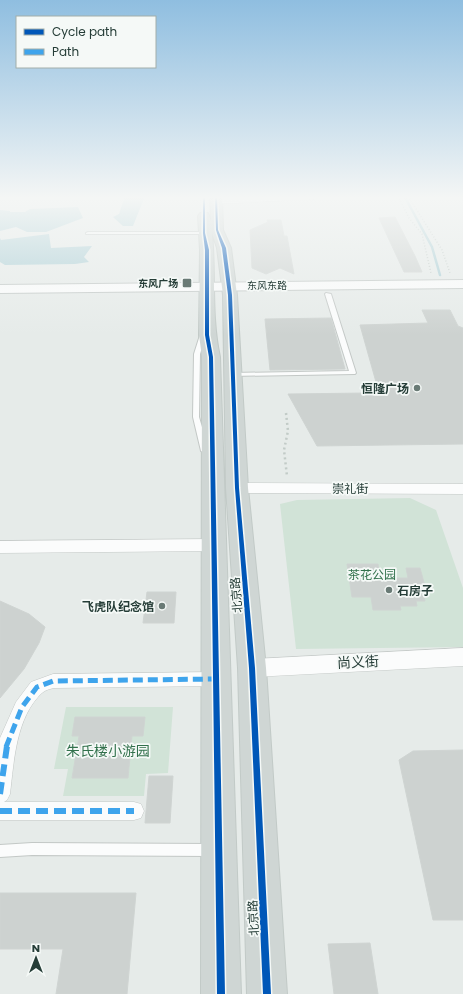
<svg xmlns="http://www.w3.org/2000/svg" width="463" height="994" font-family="Poppins,'Noto Sans SC',sans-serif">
<rect width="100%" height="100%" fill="#e6ebe9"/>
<path fill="#d1e3d7" d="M 410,498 L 436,510 L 463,588 L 463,647 L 296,649 L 280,504 L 297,500 Z
M 66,707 L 173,707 L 168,773 L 146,774 L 144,796 L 63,796 L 68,769 L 54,769 Z"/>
<path fill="#aaced5" d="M 125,196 L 145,196 L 133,226 L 123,226 L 113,217 L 119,214 Z
M 78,207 L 83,218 L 46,232 L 27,232 L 16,227 L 0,231 L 0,210 L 10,211 L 10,212 L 25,212 L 30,209 Z
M 49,234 L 51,248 L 92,246 L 84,257 L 89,262 L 75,264 L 5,265 L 0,262 L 0,238 L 1,240 Z"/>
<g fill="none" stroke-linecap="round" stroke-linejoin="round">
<path stroke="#aaced5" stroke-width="2.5" d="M 406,199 L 432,247 L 440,275"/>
</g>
<path fill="#cdd2d0" stroke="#cfd4d2" d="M 395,217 L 415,256 L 422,272 L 404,272 L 379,218 Z
M 267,220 L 281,220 L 284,236 L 287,236 L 294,274 L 280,268 L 266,274 L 252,268 L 250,230 L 268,222 Z
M 422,310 L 450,310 L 458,326 L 463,328 L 463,444 L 317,446 L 288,394 L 367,393 L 376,382 L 360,325 L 428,323 Z
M 331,318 L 345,369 L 270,370 L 265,319 Z
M 347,564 L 378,564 L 380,578 L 408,578 L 406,568 L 420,568 L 428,597 L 424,597 L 425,601 L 416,601 L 417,606 L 400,606 L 401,610 L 373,610 L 371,597 L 352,597 Z
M 147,592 L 176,592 L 174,623 L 143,623 Z
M 0,601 L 29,614 L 45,627 L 39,643 L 24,669 L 0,698 Z
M 75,717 L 145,717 L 143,736 L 132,736 L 128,778 L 72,778 L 79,736 L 72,736 Z
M 463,750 L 463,920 L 433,920 L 399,760 L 413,751 Z
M 149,776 L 173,776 L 170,823 L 145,823 Z
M 0,893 L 136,893 L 127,994 L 56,994 L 63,949 L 0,949 Z
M 370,943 L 378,994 L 334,994 L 328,944 Z"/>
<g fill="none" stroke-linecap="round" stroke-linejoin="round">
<defs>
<path id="service" d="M 88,232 L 204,232 L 206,233 L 204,234 L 86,234 L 86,233 Z
M 326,293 L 331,294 L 356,373 L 355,374 L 231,376 L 230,375 L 233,373 L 349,371 L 325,294 Z
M 203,333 L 206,335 L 200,354 L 199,417 L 209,451 L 205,453 L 201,451 L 193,417 L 194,354 L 200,335 Z
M 32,843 L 211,844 L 215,846 L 217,850 L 215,854 L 211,856 L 32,855 L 0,857 L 0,845 Z"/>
<path id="pedestrian" d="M 216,672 L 222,674 L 224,679 L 222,684 L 216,686 L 54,688 C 50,689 45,690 42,693 C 16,717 14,761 10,794 L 7,800 L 4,802 L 134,802 L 141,804 L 144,811 L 141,818 L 134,820 L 0,820 L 0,738 L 16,702 L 31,682 L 53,674 Z"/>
<path id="minor" d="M 265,196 L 318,196 L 314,199 L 216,204 L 212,201 L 216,198 Z
M 237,483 L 463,484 L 463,494 L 237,493 L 231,492 L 229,488 L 231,484 Z
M 214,539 L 220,541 L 223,545 L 220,549 L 214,551 L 0,553 L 0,541 Z
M 463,648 L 463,666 L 252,677 L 244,674 L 241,668 L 244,662 L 252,659 Z"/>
<path id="secondary" d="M 463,280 L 463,288 L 0,293 L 0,285 Z"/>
<path id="primary" d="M 210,196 L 222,196 L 223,230 L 231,248 L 237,295 L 248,488 L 266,668 L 287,994 L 247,994 L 238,668 L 226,488 L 223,295 L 217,248 L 212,233 C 216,274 211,316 220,357 L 241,994 L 201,994 L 202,357 L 199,335 L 200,250 L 198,216 L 200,213 L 208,213 L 211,221 Z"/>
</defs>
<use href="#service" stroke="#c3c8c6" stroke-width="2"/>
<use href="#pedestrian" stroke="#c3c8c6" stroke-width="1"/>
<use href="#minor" stroke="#c3c8c6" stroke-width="1"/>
<use href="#secondary" stroke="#c2c8c6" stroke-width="2"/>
<use href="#primary" stroke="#c2cac7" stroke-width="2"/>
<path stroke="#c2cbc7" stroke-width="1.5" stroke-dasharray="1 2" stroke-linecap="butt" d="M 398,196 L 409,218 L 422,234 L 431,273
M 408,196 L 442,250 L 450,273"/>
<path stroke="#c2cbc7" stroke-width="2.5" stroke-dasharray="2 3" stroke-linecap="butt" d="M 286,413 L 288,431 L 284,450 L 287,476"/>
<use href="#service" fill="#fbfcfc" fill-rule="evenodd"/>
<use href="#pedestrian" fill="#fbfcfc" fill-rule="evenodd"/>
<use href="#minor" fill="#fbfcfc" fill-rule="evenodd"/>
<use href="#secondary" fill="#fbfcfc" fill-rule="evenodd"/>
<use href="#primary" fill="#cfd6d4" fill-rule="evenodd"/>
<path stroke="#3ea4ec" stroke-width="5" stroke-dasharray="10 5" stroke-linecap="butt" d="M 6,747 L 22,707 L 37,687 L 53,681 L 216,679"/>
<path stroke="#3ea4ec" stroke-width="6" stroke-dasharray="12 6" stroke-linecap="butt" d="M 0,794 L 7,746
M 0,811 L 134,811"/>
<defs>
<path id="cycleway" d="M 203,196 L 205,196 L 205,233 L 209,250 L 209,335 L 213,357 L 225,994 L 217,994 L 209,357 L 205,335 L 205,250 L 203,233 Z
M 215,196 L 217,196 L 218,230 L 226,248 L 232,295 L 239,488 L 255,668 L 271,994 L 263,994 L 249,668 L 235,488 L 228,295 L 222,248 L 216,230 Z"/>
</defs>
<use href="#cycleway" stroke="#f5f9f7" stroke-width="3"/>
<use href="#cycleway" fill="#0057b8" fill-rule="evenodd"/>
</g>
<linearGradient id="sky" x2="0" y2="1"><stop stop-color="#8fbee0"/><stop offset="0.59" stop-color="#f4f6f5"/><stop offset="1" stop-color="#f4f6f5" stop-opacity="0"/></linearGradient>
<rect width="463" height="335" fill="url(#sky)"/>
<g fill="#697a75" stroke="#f5f9f7" stroke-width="1.5">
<rect x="182" y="278" width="10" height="10" rx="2"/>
<circle cx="417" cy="388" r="4"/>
<circle cx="389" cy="590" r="4"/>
<circle cx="162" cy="606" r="4"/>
</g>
<g text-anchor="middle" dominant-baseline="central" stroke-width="3.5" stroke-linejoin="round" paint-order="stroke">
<g font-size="10" font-weight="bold" fill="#253d37" stroke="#f5f9f7" text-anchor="end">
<text x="178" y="283">东风广场</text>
</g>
<g font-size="10" fill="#253d37" stroke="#f5f9f7">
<text x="267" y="285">东风东路</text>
</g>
<g font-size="12" font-weight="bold" fill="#253d37" stroke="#f5f9f7" text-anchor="end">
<text x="409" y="388">恒隆广场</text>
<text x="397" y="590" text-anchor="start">石房子</text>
<text x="154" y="606">飞虎队纪念馆</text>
</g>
<g font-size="12" fill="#253d37" stroke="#f5f9f7">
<text x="350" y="488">崇礼街</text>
<text transform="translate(236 595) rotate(-95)">北京路</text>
<text transform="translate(253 918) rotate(-93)">北京路</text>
</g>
<g font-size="12" fill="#32714c" stroke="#f5f9f7">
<text x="372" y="574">茶花公园</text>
</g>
<g font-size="14" fill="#253d37" stroke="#f5f9f7">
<text transform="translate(358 662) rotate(-3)">尚义街</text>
</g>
<g font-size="14" fill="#32714c" stroke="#f5f9f7">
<text x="108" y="751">朱氏楼小游园</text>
</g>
</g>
<rect x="16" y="16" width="140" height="52" fill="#f5f9f7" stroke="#a2aeaa"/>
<rect x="24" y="29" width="20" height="6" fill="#0057b8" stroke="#a2aeaa"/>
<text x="52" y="36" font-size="12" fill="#253d37">Cycle path</text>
<rect x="24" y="49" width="20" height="6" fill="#3ea4ec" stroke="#a2aeaa"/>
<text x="52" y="56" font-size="12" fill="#253d37">Path</text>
<g transform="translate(36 958)" stroke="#f5f9f7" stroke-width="3" paint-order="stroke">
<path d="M0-3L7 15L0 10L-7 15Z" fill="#253d37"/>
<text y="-6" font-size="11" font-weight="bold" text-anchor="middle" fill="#253d37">N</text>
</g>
</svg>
